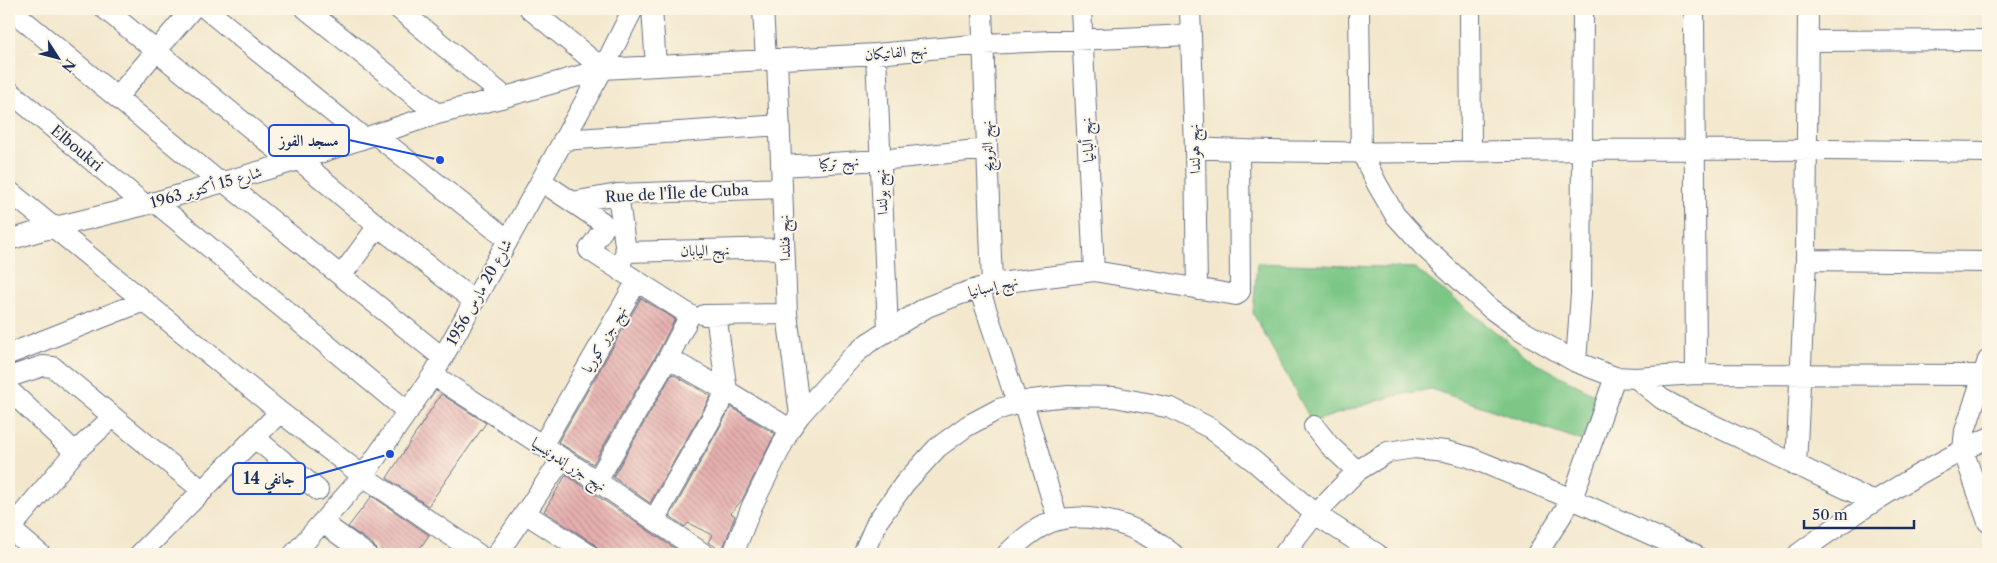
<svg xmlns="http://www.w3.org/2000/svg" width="1997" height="563" font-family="'Libre Caslon Text',Amiri,serif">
<defs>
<pattern id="building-back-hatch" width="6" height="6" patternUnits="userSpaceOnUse" patternTransform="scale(1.25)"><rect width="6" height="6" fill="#e7b0af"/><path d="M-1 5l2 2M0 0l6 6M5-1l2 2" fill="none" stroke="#ba9092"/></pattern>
</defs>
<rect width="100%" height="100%" fill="#fcf5e5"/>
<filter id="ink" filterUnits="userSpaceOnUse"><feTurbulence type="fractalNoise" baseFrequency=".02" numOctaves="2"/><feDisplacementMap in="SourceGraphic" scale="10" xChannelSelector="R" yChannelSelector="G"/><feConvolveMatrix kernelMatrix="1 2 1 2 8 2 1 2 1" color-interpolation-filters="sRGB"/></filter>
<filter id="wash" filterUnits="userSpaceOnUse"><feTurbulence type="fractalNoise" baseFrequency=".0096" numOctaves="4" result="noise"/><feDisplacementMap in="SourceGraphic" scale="20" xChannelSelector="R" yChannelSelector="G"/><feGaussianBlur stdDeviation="1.12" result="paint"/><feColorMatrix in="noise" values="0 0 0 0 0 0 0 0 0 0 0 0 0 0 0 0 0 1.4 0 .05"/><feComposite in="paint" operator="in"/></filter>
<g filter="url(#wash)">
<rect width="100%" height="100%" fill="#f3e8cd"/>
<path fill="#7cc786" stroke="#4c7b72" d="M 1257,263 L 1415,268 L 1531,360 L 1599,397 L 1583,441 L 1431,389 L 1393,396 L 1312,422 L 1253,313 Z"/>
<g id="blocks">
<path fill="url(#building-back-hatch)" d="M 641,298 L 675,319 L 658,352 L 593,464 L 558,442 Z
M 672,374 L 711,396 L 650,503 L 613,477 Z
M 441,394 L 486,423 L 428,506 L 387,478 Z
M 731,407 L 775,434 L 742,500 L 731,513 L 735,516 L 722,551 L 708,542 L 712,535 L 688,523 L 685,527 L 670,516 Z
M 566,475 L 590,491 L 683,554 L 600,554 L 598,548 L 594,544 L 544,511 Z
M 372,496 L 429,535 L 416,554 L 378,554 L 373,544 L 348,527 Z"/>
</g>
</g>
<g filter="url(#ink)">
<use href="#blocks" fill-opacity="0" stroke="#677085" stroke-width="1"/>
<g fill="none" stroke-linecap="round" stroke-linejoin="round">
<defs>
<path id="minor" d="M 10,9 L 219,182
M 105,9 L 292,162
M 206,9 L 364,138
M 306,9 L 437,114
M 399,9 L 505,97
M 530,9 L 603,69
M 652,9 L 656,66
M 763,9 L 766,60
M 982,9 L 992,284
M 1081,9 L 1094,271
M 1190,9 L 1195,148 L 1197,289
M 1359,9 L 1361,151 L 1377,184 L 1395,215 L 1424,247 L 1490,308 L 1519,329 L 1576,362 L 1615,377 L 1636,378 L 1696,374 L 1983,375
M 1470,9 L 1471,152
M 1694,9 L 1696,374
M 1808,41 L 1988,40
M 876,54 L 888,330
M 777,59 L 787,314 L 800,415
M 9,91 L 145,205
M 117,97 L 192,9
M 376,135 L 508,240
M 563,140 L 780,125
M 1195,148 C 1323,155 1453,152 1582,150 C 1717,149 1853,150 1988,152
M 298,159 L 378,226 L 474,301
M 781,166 L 880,160 L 987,149
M 223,181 L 443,358
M 541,181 L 602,222 L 604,228 L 589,250 L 637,281 L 542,446
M 9,191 L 280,412 L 363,476 L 478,554
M 618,194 L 626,252 L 621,262
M 155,202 L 408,412
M 572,202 L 618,194 L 782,188
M 9,240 L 43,230 L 145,205 L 292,162 L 437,114 L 505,97 L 603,69 L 876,54 L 984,44 L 1190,35
M 626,252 L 784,248
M 1806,260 L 1988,262
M 341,276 L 378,226
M 979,288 L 1017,403
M 704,315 L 787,314
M 716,315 L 727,391 L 790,429
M 9,354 L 144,301
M 1988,360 L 1965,431 L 1963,450 L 1988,522
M 1576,362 L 1581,294 L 1583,9
M 433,375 L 597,481 L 704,554
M 9,377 L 43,366 L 53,367 L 203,491
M 1636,378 L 1662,399 L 1686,412 L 1872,501
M 9,390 L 75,452
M 1023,402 L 1058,520
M 1314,426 L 1329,445 L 1357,471
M 255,438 L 318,490
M 1796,466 L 1806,260 L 1808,9
M 597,481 L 668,358 L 690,315 L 637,281
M 525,513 L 588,554
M 654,520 L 727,391 L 668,358
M 323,523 L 366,554
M 9,528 L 40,554
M 10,529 L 75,452 L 113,417
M 140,554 L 280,412
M 294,554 L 363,476 L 433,375 L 603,69 L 633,9
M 497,554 L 562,459
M 733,554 L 752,506 L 790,429 L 800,415 L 853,356 L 868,343 L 927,307 L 958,295 L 992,284 L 1094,271 L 1236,295 L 1240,291 L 1240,287 L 1239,150
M 863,554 L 877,522 L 905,483 L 937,448 L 967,426 L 999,409 L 1031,400 L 1068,396 L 1115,397 L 1171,408 L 1210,428 L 1255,462 L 1315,514 L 1377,554
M 1007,554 C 1021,540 1038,525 1058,520 C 1082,514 1116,520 1138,531 C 1151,537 1162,546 1173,554
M 1284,554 L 1315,514 L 1357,471 L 1388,452 L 1414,448 L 1445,451 L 1469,457 L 1572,499 L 1694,554
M 1537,554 L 1572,499 L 1615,377
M 1798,554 C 1858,510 1920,470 1988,438"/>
</defs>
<use href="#minor" stroke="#677085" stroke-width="22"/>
<use href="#minor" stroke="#fff" stroke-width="20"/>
</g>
</g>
<g text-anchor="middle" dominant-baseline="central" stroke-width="4" stroke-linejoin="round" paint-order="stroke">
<g font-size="15" fill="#1b2f5e" stroke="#fcf5e5">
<text transform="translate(896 52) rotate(-5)">نهج الفاتيكان</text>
<text transform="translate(1087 140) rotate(-93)">نهج ألبانيا</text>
<text transform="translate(987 146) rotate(-92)">نهج النرويج</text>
<text transform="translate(77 148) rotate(40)">Elboukri</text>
<text transform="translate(1194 149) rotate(-92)">نهج هولندا</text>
<text transform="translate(839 162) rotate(-4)">نهج تركيا</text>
<text transform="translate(206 187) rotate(-16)">شارع 15 أكتوبر 1963</text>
<text transform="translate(881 192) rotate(-93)">نهج بولندا</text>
<text transform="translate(677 193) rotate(-3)">Rue de l'Île de Cuba</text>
<text transform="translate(784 238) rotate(-92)">نهج فنلندا</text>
<text transform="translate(705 250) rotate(-1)">نهج اليابان</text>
<text transform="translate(993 286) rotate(-13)">نهج إسبانيا</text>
<text transform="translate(479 292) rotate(-61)">شارع 20 مارس 1956</text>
<text transform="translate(604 339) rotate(-60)">نهج جزر كوريا</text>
<text transform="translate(569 464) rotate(33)">نهج جزر إندونيسيا</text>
</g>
</g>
<path fill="none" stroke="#1d4ed8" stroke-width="2" d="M440 160L349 140M390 454L305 478"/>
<g fill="#1d4ed8" stroke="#fcf5e5" stroke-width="2">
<circle cx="440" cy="160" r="5"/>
<circle cx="390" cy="454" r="5"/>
</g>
<g fill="#fcf5e5" stroke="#1d4ed8" stroke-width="2">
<rect x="269" y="125" width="80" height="31" rx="5"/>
<rect x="233" y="463" width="72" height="31" rx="5"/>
</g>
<g font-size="16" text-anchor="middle" font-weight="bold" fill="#1b2f5e">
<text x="309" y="146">مسجد الفوز</text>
<text x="269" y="484">14 جانفي</text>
</g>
<rect width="1997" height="563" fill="none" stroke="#fcf5e5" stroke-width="30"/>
<g transform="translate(58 58) rotate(126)" stroke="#fcf5e5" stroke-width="4" paint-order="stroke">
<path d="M0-4L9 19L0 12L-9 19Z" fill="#1b2f5e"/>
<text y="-8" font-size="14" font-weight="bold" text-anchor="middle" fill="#1b2f5e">N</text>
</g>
<path d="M1804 520v8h110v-8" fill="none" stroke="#1b2f5e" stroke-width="2.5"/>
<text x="1812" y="520" font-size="15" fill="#1b2f5e" stroke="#fcf5e5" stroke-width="4" paint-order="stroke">50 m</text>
</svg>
